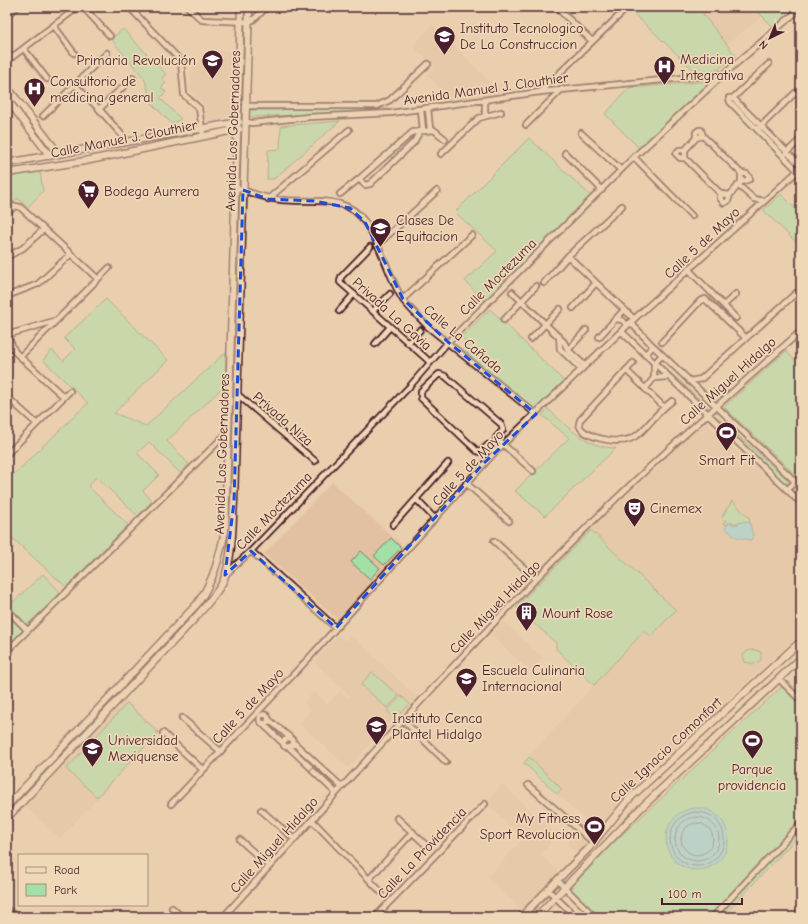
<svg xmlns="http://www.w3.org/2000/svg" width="808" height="924" font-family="'Comic Neue',sans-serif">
<rect width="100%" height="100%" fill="#e9cfae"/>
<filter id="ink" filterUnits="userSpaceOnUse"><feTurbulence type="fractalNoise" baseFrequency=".025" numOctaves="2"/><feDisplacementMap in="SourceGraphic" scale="8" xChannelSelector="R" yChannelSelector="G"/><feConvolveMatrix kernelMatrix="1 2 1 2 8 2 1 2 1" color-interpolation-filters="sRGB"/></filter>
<g filter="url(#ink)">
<path fill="#e1c1a1" d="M 711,7 L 753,7 L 763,16 L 727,44 L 703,14 Z
M 432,25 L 500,91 L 497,95 L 453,101 L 427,75 L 435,67 L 413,46 Z
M 211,51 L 235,51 L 233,118 L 205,122 L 204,104 L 190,90 L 191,70 Z
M 704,422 L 801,509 L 801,633 L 640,779 L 601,834 L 527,915 L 488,877 L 523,838 L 486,803 L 502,784 L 552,830 L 546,837 L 551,843 L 540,854 L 561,874 L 579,855 L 567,843 L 587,821 L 523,763 L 644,630 L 651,636 L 675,611 L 591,530 Z
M 332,482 L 405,548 L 338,620 L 264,554 Z
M 504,622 L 543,658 L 530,671 L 491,635 Z
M 339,635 L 345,641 L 351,635 L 419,699 L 395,724 L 391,721 L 348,768 L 299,723 L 311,710 L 304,703 L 314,691 L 327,704 L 340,691 L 349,699 L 351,697 L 314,662 Z
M 125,699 L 161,732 L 60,838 L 24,805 Z"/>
<path fill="#a2e0a7" stroke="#768069" d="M 635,7 L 711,7 L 703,14 L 736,56 L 718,69 L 697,73 L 631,11 Z
M 753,7 L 797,7 L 773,27 Z
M 123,29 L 166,74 L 162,78 L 166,83 L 161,88 L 166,92 L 160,98 L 181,119 L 172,124 L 153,105 L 144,78 L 111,39 Z
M 711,81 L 640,149 L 605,114 L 629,88 Z
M 284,107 L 389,109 L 389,111 L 249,117 L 248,110 L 283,110 Z
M 340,121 L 274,179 L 267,179 L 268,150 L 280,149 L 281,126 Z
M 529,138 L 591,196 L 485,301 L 465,281 L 497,251 L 455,212 Z
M 40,172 L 43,191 L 28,207 L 17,198 L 7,208 L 7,176 Z
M 781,194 L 801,214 L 801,247 L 763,210 Z
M 106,299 L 168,360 L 114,413 L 146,426 L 226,352 L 225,385 L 167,441 L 189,464 L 180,473 L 149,442 L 137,453 L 159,475 L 143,491 L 152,501 L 138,516 L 96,477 L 88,486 L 128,525 L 66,587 L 9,535 L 7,537 L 7,481 L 88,403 L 43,360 L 52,350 L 63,361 L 75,349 L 64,338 Z
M 490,309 L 564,381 L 535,409 L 463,350 L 468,344 L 461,337 Z
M 786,351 L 801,367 L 801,480 L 724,407 Z
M 661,364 L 707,406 L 707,409 L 705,410 L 660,365 Z
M 548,409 C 568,427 587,448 616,448 L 545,516 L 515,491 L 569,438 L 542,415 Z
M 715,415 L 788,480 L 788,483 L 785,483 L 715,419 Z
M 732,501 C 739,505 741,513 749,517 L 750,523 L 729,523 L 726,525 L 723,523 L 726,521 L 722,517 L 723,515 Z
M 591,530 L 676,610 L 651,636 L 644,631 L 594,685 L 556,649 L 556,643 L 516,607 Z
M 391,538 L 401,548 L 384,565 L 374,556 Z
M 361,551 L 380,568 L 370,579 L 351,562 Z
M 43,574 L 61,593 L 27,625 L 9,606 Z
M 7,616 L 23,630 L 7,646 Z
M 749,650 L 755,650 L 761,652 L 761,660 L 754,664 L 745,662 L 743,655 Z
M 372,672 L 398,695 L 398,697 L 387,708 L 361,685 Z
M 788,681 L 801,694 L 801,833 L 722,917 L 599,917 L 569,890 L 614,842 Z
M 401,696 L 410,704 L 395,719 L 387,711 Z
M 127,703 L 158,732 L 97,797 L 66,769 Z
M 529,757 L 562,789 L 557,794 L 524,763 Z"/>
<path fill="#87d6e3" stroke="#6f8d99" d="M 745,521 L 750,523 L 753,536 L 751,540 L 736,537 L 725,528 L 729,523 L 735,525 Z
M666 839a31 31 0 1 1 62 0a31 31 0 1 1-62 0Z"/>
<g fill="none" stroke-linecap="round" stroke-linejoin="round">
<path stroke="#626875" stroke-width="1" d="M670 839a27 27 0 1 1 54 0a27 27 0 1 1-54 0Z
M675 839a22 22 0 1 1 44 0a22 22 0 1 1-44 0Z
M681 839a16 16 0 1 1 32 0a16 16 0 1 1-32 0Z"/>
<defs>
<path id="street" d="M 83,7 L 110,36
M 129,7 L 181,61 L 184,95 L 199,108 L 203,136
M 188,7 L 202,20 L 249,22 L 254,19 L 267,7
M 556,7 L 592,41
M 7,15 L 17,7
M 54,26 L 74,53
M 24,49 L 47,79
M 7,61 L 78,7
M 75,85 L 99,109 L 128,142
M 540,92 L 628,7
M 733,98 L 769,64
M 485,101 L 485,115
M 246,106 L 377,106 L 390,100 L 428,64
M 99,109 L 133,78
M 428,109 L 430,129
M 421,110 L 423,130
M 43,116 L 107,53
M 245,122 L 252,123 L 309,117 L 391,113 L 540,92 L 724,74
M 526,125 L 562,89
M 759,128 L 795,93
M 581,133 L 621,170
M 703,136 L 741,173 L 741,182 L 730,195 L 721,194 L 685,158 L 685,150 L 696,138 Z
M 696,138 L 696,132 L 699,130 L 701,130 L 703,136
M 565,153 L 602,190
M 786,153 L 801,139
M 441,154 L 479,118 L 501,112
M 634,157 L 692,216
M 685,158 L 680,158 L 676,154 L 679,150 L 685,150
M 798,171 L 730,102 L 729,98 L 733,98 L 801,166
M 741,173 L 747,174 L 750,179 L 741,182
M 359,179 L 413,132 L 434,130 L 445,139
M 738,185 L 754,199 L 764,201
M 235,187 C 250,193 266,199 282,200 C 304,202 328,198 348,207 C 375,218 387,277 403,300 C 411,310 420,318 428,327 L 536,414
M 340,194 L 359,179 L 365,185 L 370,184 L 414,142 L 420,131
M 721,194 L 720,198 L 724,203 L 728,201 L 730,195
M 268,199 L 349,130
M 7,213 L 15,206 L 20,207 L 98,279
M 377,245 L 437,191
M 370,247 L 341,277 L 340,282 L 430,362
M 568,256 L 634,319
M 7,257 L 23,248 L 44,229
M 689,270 L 736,318
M 544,283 L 568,256 L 622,206
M 512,292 L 564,342 L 568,350 L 585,366
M 7,296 L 38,284 L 71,254
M 403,299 L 472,235
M 724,305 L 736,294
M 573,308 L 596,283
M 339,311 L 354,294
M 373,311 L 390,294
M 617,319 L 622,320 L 627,325
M 504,320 L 536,286
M 630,322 L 653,346 L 801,487
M 621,331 L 801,503
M 7,334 L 15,352 L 64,397
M 7,335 L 54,321
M 559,336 L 560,349 L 581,369
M 599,337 L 624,310
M 531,339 L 560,309
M 662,342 L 700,301 L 705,299 L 746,338
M 408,343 L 420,330
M 375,344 L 390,327
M 568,350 L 586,330
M 645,355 L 653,346
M 20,357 L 109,268
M 633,363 L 580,420 L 579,424 C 580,431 588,434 595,437 C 643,451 640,425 672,401
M 626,370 L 664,407
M 654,378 L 667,377
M 689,381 L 701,379 L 796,293
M 645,389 L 654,378 L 654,364 L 662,355
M 237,394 L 315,461
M 7,397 L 37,424
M 495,452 L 488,445 L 480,452 L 477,451 L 421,398 L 421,391 L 439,374 L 445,376 L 501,424 L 503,430 L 496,438 L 533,471
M 7,454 L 70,391
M 466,483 L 509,521
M 787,490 L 795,482
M 795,498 L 801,491
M 416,499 L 435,519
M 393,525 L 448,463
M 494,541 L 536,579
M 251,551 L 336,628
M 226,574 L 251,551 L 410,386 L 448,342 L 634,157 L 724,74 L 801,8
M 7,609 L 27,630
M 11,647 L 228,432
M 779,679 L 801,701
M259.5 719a4.5 4.5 0 1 1 9 0a4.5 4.5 0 1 1-9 0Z
M 182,718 L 220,751
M 268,719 L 293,740 L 293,745 L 287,747 L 284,746 L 283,741 L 289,738
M 403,720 L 446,762
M 263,724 L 283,743
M 163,733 L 203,770
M 293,742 L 316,763
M 289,747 L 310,767
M 318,765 L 342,787
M 313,771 L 336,793
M 528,785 L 594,843
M 171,804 L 309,658 L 495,452 L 634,319 L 801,168
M 261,810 L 294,839
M 397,818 L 427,846
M 312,820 L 381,892
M 240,840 L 269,866
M 369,879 L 413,832
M 558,881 L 595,917
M 548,890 L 576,917
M 172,908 L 182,917
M 223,917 C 342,788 458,657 582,532 C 652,462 727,397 801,331
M 375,917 L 485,804
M 713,917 L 801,823"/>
<path id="secondary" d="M 7,87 L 59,154
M 7,99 L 50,156
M 7,163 L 239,122
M 7,173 L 85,161 L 239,129
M 7,806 L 197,604 C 214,581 219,558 225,531 L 241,7
M 7,818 L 197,616 C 206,605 219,592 224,579 C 233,555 232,526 234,502 L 249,7
M 7,910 L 16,917
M 521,917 L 589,848 L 630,798 L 801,641
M 536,917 L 641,808 L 801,658"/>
</defs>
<use href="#street" stroke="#4a1f2b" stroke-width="8"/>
<use href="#secondary" stroke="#4a1f2b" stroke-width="9"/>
<use href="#street" stroke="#eed8b7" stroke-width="4.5"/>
<use href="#secondary" stroke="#eed8b7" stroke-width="6"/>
</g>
</g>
<path d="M0 0H808V924H0ZM 243,190 L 268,199 L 314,201 L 350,208 L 365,222 L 403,299 L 448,342 L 536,414 L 483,464 L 336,628 L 251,551 L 225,575 L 234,502 Z" fill="#e9cfae" fill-opacity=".55" fill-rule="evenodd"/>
<path fill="none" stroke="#1d4ed8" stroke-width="3" stroke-dasharray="8 5" stroke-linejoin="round" d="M 243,190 L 268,199 L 314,201 L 350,208 L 365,222 L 403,299 L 448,342 L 536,414 L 483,464 L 336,628 L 251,551 L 225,575 L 234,502 Z"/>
<defs>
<symbol id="university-pin" viewBox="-11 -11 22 30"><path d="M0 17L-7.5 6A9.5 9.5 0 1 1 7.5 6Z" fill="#4a1f2b" stroke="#eed8b7"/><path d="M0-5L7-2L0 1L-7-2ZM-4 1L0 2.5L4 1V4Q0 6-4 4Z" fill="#fff"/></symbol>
<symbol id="school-pin" viewBox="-11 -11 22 30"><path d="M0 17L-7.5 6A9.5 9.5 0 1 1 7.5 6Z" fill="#4a1f2b" stroke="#eed8b7"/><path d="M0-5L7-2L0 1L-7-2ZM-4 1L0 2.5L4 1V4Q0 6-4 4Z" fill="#fff"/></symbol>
<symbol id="hospital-pin" viewBox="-11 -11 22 30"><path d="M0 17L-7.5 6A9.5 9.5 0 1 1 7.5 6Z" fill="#4a1f2b" stroke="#eed8b7"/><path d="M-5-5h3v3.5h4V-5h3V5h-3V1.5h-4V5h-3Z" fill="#fff"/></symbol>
<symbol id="supermarket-pin" viewBox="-11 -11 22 30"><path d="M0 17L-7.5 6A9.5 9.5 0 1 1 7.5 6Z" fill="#4a1f2b" stroke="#eed8b7"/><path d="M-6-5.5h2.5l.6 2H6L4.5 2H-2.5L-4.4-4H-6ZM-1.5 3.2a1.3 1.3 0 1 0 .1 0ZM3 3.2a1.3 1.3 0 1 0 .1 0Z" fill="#fff"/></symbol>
<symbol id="stadium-pin" viewBox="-11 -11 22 30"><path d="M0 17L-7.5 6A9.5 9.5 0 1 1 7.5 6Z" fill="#4a1f2b" stroke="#eed8b7"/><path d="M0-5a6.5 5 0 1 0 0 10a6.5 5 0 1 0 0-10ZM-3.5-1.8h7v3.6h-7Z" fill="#fff"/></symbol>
<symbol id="theatre-pin" viewBox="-11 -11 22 30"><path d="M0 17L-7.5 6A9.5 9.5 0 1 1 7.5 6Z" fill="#4a1f2b" stroke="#eed8b7"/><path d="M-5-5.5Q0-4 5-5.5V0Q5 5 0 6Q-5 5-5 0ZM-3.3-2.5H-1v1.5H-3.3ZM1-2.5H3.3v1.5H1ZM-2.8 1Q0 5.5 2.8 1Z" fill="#fff"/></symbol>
<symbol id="building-pin" viewBox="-11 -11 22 30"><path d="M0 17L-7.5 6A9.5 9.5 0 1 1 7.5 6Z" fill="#4a1f2b" stroke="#eed8b7"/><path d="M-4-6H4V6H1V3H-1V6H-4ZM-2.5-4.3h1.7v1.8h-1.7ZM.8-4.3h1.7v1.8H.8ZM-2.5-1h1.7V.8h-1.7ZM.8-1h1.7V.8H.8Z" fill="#fff"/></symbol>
</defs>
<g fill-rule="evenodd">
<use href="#university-pin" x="432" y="24" width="25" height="34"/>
<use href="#school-pin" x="200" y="48" width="25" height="34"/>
<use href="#hospital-pin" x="652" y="54" width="25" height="34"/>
<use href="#hospital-pin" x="22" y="76" width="25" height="34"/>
<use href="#supermarket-pin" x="76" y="178" width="25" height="34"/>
<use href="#school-pin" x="368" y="216" width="25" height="34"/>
<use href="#stadium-pin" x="714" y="420" width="25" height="34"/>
<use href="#theatre-pin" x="622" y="496" width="25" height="34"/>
<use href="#building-pin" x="514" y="600" width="25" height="34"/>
<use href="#university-pin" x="454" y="666" width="25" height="34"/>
<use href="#university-pin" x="364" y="714" width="25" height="34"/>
<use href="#stadium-pin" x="740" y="728" width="25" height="34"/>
<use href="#university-pin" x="80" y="736" width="25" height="34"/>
<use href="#stadium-pin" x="582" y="814" width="25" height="34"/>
</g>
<g text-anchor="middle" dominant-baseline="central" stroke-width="3.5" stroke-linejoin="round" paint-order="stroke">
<g font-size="14" fill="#4a1f2b" stroke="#eed8b7" text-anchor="start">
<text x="460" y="28">Instituto Tecnologico<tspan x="460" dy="16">De La Construccion</tspan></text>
<text x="680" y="59">Medicina<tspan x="680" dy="16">Integrativa</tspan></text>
<text x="196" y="60" text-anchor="end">Primaria Revolución</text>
<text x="50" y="81">Consultorio de<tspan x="50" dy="16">medicina general</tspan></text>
<text x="104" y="191">Bodega Aurrera</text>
<text x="396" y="220">Clases De<tspan x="396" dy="16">Equitacion</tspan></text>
<text x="727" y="460" text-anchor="middle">Smart Fit</text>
<text x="650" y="508">Cinemex</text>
<text x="542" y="613">Mount Rose</text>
<text x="482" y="670">Escuela Culinaria<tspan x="482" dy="16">Internacional</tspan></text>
<text x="392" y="718">Instituto Cenca<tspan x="392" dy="16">Plantel Hidalgo</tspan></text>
<text x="108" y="740">Universidad<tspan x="108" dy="16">Mexiquense</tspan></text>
<text x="752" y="769" text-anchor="middle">Parque<tspan x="752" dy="16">providencia</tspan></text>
<text x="580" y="818" text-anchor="end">My Fitness<tspan x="580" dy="16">Sport Revolucion</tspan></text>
</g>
<g font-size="14" fill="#4a1f2b" stroke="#eed8b7">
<text transform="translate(486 89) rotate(-8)">Avenida Manuel J. Clouthier</text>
<text transform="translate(233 131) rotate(-88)">Avenida Los Gobernadores</text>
<text transform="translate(124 139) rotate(-11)">Calle Manuel J. Clouthier</text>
<text transform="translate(702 243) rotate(-43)">Calle 5 de Mayo</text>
<text transform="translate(498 277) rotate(-45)">Calle Moctezuma</text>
<text transform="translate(392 314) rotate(42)">Privada La Gavia</text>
<text transform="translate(463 339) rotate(40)">Calle La Cañada</text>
<text transform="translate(728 381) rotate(-42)">Calle Miguel Hidalgo</text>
<text transform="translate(283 419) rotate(41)">Privada Niza</text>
<text transform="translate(222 454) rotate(-88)">Avenida Los Gobernadores</text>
<text transform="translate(468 468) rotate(-47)">Calle 5 de Mayo</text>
<text transform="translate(274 511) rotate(-46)">Calle Moctezuma</text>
<text transform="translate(495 607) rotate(-46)">Calle Miguel Hidalgo</text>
<text transform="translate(248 706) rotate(-47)">Calle 5 de Mayo</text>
<text transform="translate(666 750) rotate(-43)">Calle Ignacio Comonfort</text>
<text transform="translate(274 845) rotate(-48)">Calle Miguel Hidalgo</text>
<text transform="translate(422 853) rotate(-46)">Calle La Providencia</text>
</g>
</g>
<rect width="808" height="924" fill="none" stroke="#eed8b7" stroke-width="24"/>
<rect x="12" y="12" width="784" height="900" fill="none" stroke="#4a1f2b" stroke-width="1.5" filter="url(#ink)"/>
<rect x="18" y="854" width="130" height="52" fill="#eed8b7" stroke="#ac8e7f"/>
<rect x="26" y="867" width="20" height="6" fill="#eed8b7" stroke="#ac8e7f"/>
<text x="54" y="874" font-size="12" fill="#4a1f2b">Road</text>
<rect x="26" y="884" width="20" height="12" fill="#a2e0a7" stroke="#ac8e7f"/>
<text x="54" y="894" font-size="12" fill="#4a1f2b">Park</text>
<g transform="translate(770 38) rotate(223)" stroke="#eed8b7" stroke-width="3" paint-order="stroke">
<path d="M0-3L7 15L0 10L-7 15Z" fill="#4a1f2b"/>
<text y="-6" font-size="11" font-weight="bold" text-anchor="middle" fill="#4a1f2b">N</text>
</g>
<path d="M662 898v6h80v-6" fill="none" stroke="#4a1f2b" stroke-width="2"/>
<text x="668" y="898" font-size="12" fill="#4a1f2b" stroke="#eed8b7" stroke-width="3" paint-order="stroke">100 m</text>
</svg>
